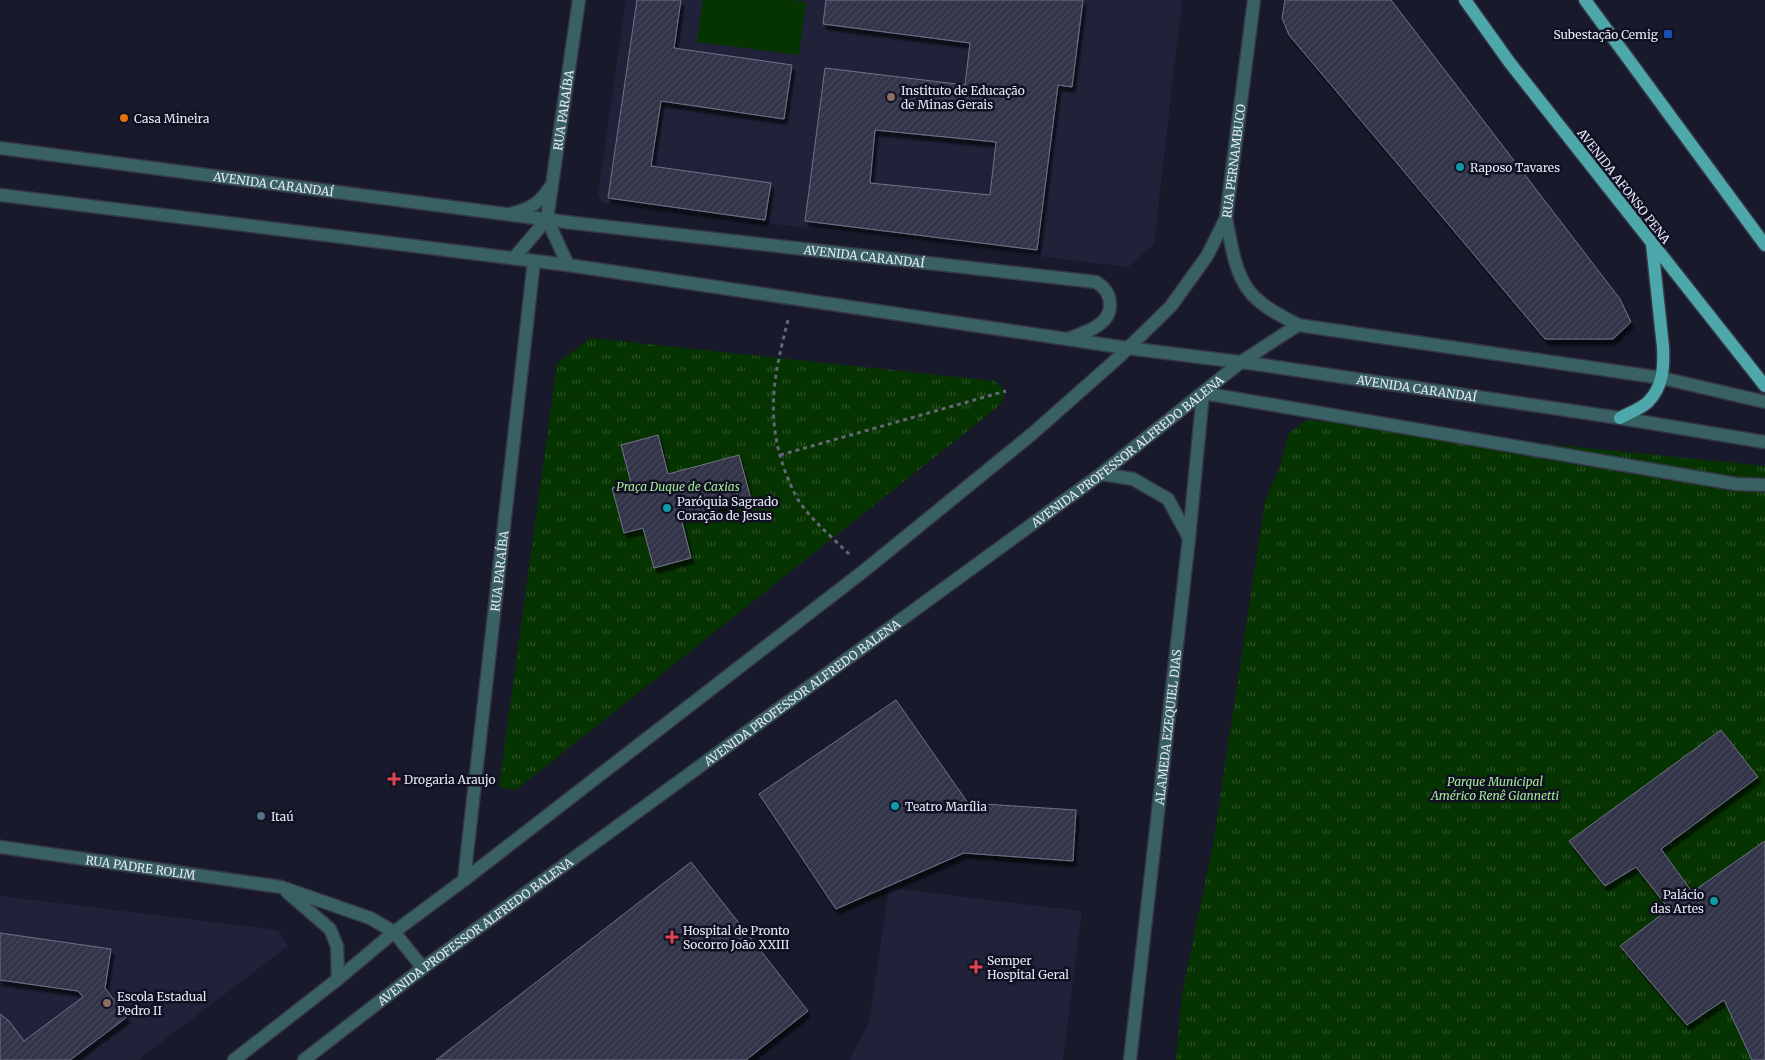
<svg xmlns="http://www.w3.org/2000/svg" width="1765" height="1060" font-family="Merriweather,serif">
<defs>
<pattern id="park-tufts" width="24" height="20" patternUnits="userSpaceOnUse" patternTransform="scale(1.25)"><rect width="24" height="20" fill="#063400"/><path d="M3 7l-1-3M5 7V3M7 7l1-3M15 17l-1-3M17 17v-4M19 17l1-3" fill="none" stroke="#2a5126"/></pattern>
<pattern id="building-hatch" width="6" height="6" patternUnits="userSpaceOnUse" patternTransform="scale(1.25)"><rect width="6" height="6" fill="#323448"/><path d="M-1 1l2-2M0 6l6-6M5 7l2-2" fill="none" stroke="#46485a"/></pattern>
<filter id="shadow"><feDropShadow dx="3" dy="5.5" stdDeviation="1" flood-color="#0009"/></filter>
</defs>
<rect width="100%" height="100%" fill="#181a2b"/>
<path fill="#20223a" d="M 626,0 L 1182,0 L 1154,244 L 1128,267 L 602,203 L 598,194 Z
M 889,888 L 1082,911 L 1063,1060 L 849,1060 L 869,1022 Z
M 0,896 L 278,930 L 288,946 L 138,1060 L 0,1060 Z"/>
<path fill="#063400" d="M 703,0 L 791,0 L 806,2 L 799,55 L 697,42 Z"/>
<path fill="url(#park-tufts)" d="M 591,338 L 995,381 L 1006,391 L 1000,405 L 516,790 L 499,787 L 557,363 Z
M 1306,420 L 1765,466 L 1765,1060 L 1176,1060 L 1182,994 L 1213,845 L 1265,501 L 1279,469 L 1289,433 Z"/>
<path fill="url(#building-hatch)" stroke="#707289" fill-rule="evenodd" filter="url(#shadow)" d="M 637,0 L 681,0 L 674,48 L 792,65 L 784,119 L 661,101 L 651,166 L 771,183 L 765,220 L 608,198 Z
M 826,0 L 1083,0 L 1072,87 L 1058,85 L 1037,250 L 805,221 L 825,68 L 965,85 L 970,43 L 823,24 ZM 875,130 L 996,142 L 990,195 L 870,183 Z
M 1285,0 L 1391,0 L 1620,299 L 1631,322 L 1613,339 L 1545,339 L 1289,35 L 1282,18 Z
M 658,435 L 668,474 L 739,455 L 751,499 L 681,518 L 691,558 L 654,568 L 643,528 L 624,533 L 612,488 L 631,483 L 621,445 Z
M 896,700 L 968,803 L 1076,810 L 1073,861 L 964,853 L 836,909 L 759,794 Z
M 1721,730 L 1758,777 L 1661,849 L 1692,892 L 1765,841 L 1765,1060 L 1752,1060 L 1724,1000 L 1687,1025 L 1620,946 L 1669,909 L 1636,867 L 1605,886 L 1569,841 Z
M 691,862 L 808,1011 L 746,1060 L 436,1060 Z
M 0,933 L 111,949 L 105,988 L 127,1017 L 70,1060 L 0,1060 L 0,1014 L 9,1021 L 24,1041 L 83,997 L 78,991 L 0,980 Z"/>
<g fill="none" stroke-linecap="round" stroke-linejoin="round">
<defs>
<g id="minor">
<path id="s1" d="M 0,148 L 574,223 L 1096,282 C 1105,288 1110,294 1110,305 C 1110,325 1086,332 1070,338"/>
<path id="s2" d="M 0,195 L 568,265 L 1127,348 L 1256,364 L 1620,418 L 1765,442"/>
<path d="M 513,213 C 530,209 541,202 550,187"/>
<path d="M 1226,218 C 1231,242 1234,272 1250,292 C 1262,307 1282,316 1298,325 L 1662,378 L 1765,402"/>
<path id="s3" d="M 547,219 L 579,0"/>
<path d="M 547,219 L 568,265"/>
<path d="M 514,258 L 547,219"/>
<path d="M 1203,393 L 1736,484 L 1765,485"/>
<path d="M 1101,474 L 1133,479 L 1168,499 L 1189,538"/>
<path id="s4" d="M 0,847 L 281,887 L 370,918 L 394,932 L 423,968"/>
<path id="s5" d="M 464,880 L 534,261"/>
<path d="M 287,892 L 330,929 L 337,946 L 338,979"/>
<path id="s6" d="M 234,1060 L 338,979 L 394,932 L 464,880 L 865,570 L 1032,434 L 1119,357 L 1171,306 L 1207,256 L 1226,218 L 1254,0"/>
<path id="s7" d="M 304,1060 L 423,968 L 1101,474 L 1241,362 L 1298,325"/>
<path id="s8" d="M 1130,1060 L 1189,538 L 1203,393"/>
</g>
<path id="major" d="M 1465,0 L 1510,63 L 1765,386
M 1585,0 L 1765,245
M 1620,418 C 1628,413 1641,409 1648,402 C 1663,387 1664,368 1663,347 L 1652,244"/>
</defs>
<use href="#minor" stroke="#353747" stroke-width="15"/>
<use href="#major" stroke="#353747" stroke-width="15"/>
<path stroke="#646676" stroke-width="3" stroke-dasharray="4 4" stroke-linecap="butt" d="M 788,320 C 774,375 765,416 785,471 C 790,484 795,497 804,508 C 817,525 835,540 850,555
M 780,455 L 1006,391"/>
<use href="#minor" stroke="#396163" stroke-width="12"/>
<use href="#major" stroke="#4da7ab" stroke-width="12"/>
</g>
<rect fill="#1a4fb4" stroke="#101022" stroke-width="2" x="1663" y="29" width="10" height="10" rx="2.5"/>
<g fill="#8d6e63" stroke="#101022" stroke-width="2">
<circle cx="891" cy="97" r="5"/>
<circle cx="107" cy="1003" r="5"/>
</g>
<circle fill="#e8710a" stroke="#101022" stroke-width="2" cx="124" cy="118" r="5"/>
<g fill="#0f9aa8" stroke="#101022" stroke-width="2">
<circle cx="1460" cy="167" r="5"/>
<circle cx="667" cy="508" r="5"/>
<circle cx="895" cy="806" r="5"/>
<circle cx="1714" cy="901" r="5"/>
</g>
<g fill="#e0444e" stroke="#101022" stroke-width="2">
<path d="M391.5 771.5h5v5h5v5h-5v5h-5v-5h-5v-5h5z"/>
<path d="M669.5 929.5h5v5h5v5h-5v5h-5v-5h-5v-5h5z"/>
<path d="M973.5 959.5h5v5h5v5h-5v5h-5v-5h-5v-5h5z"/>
</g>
<circle fill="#5c6f8a" stroke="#101022" stroke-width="2" cx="261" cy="816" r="5"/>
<g text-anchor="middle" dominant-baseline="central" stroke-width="5" stroke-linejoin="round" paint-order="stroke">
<g font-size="12" fill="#e7e9f6" stroke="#101022" text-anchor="start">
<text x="1658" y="34" text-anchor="end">Subestação Cemig</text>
<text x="901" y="90">Instituto de Educação<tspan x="901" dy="14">de Minas Gerais</tspan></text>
<text x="134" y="118">Casa Mineira</text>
<text x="1470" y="167">Raposo Tavares</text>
<text x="677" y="501">Paróquia Sagrado<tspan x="677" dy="14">Coração de Jesus</tspan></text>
<text x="404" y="779">Drogaria Araujo</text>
<text x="905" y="806">Teatro Marília</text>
<text x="271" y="816">Itaú</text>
<text x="1704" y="894" text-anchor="end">Palácio<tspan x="1704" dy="14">das Artes</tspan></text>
<text x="683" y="930">Hospital de Pronto<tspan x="683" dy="14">Socorro João XXIII</tspan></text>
<text x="987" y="960">Semper<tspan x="987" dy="14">Hospital Geral</tspan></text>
<text x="117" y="996">Escola Estadual<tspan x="117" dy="14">Pedro II</tspan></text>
</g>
<g font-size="12" fill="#e7e9f6" stroke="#101022">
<text stroke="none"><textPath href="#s3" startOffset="110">RUA PARAÍBA</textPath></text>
<text stroke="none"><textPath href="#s6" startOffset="1365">RUA PERNAMBUCO</textPath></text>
<text stroke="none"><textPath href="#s1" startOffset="276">AVENIDA CARANDAÍ</textPath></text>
<text transform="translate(1624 186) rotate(52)">AVENIDA AFONSO PENA</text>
<text stroke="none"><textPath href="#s1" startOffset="871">AVENIDA CARANDAÍ</textPath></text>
<text stroke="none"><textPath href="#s2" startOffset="1430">AVENIDA CARANDAÍ</textPath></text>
<text stroke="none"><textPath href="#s7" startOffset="1024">AVENIDA PROFESSOR ALFREDO BALENA</textPath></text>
<text stroke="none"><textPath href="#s5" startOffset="311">RUA PARAÍBA</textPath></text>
<text stroke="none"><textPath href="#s7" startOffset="619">AVENIDA PROFESSOR ALFREDO BALENA</textPath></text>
<text stroke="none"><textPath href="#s8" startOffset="335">ALAMEDA EZEQUIEL DIAS</textPath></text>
<text stroke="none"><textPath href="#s4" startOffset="142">RUA PADRE ROLIM</textPath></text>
<text stroke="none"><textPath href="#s7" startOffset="214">AVENIDA PROFESSOR ALFREDO BALENA</textPath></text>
</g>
<g font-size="12" font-style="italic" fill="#a5ea97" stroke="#101022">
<text x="678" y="486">Praça Duque de Caxias</text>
<text x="1495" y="781">Parque Municipal<tspan x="1495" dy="14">Américo Renê Giannetti</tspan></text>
</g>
</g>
</svg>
